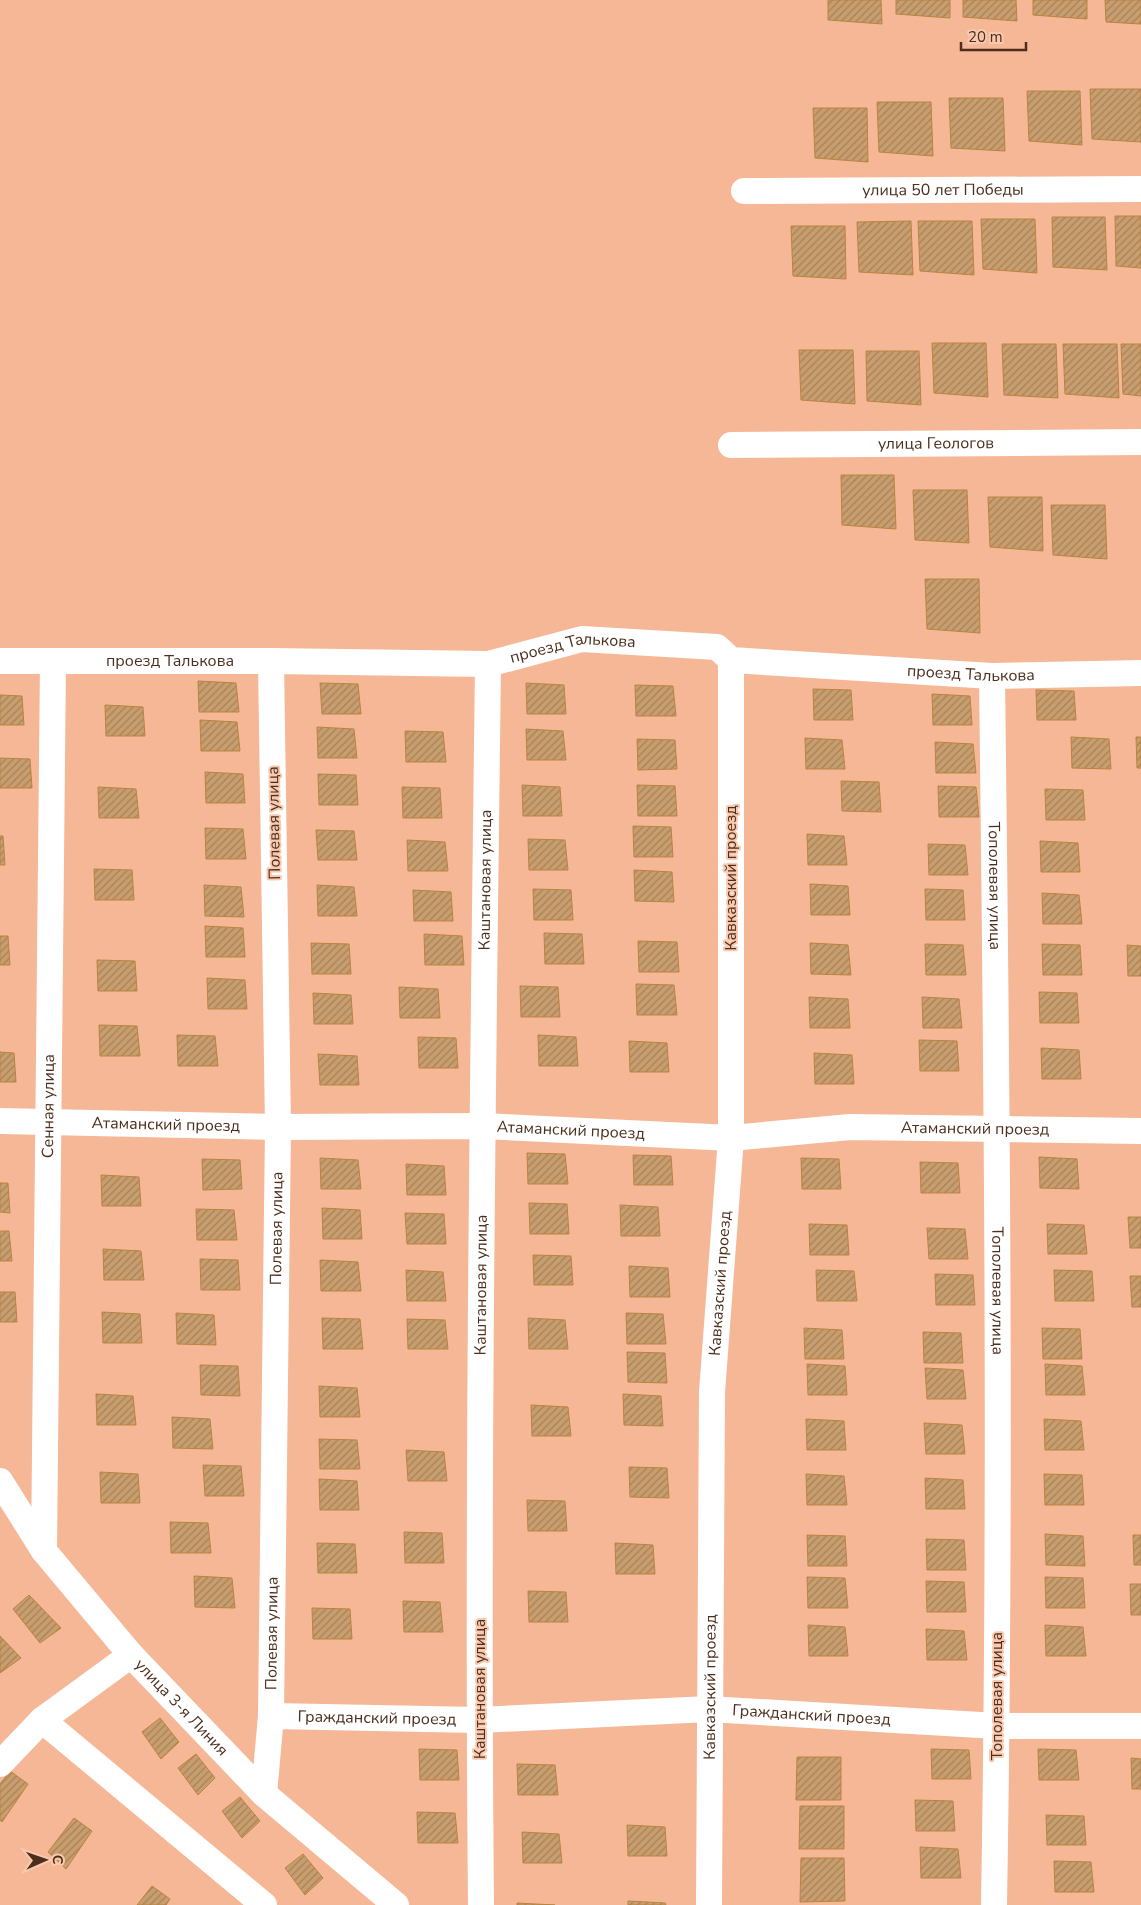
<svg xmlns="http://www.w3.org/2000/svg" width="1141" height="1905" font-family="'Nunito Sans',sans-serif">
<defs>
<pattern id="building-hatch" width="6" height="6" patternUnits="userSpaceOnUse" patternTransform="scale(1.25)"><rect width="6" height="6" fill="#c89e6e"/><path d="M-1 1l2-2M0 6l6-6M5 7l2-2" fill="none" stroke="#a5815a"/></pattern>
</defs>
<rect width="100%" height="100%" fill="#f6b796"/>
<path fill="url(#building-hatch)" stroke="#ba833f" d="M 828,0 L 881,0 L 882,24 L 828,20 Z
M 896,0 L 950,0 L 950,18 L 896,14 Z
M 963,0 L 1016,0 L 1017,21 L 963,17 Z
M 1033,0 L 1087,0 L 1087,19 L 1033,15 Z
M 1105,0 L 1141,0 L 1141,24 L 1106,22 Z
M 1090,89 L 1141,89 L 1141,142 L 1092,139 Z
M 1027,91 L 1080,91 L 1082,145 L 1029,141 Z
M 949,98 L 1003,98 L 1005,151 L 951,148 Z
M 877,102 L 931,102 L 933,156 L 879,152 Z
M 813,108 L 867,108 L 868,162 L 815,158 Z
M 1115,216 L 1141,216 L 1141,268 L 1116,266 Z
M 1052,217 L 1105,217 L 1107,270 L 1053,267 Z
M 981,219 L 1035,219 L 1037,273 L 983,269 Z
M 911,221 L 913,275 L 859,272 L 857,222 Z
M 918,221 L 972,221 L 974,275 L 920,271 Z
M 791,226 L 845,226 L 846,279 L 793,276 Z
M 932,343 L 986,343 L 988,397 L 934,393 Z
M 1002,344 L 1056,344 L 1058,398 L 1004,395 Z
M 1063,344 L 1117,344 L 1119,398 L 1065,394 Z
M 1121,344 L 1141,344 L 1141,396 L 1123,394 Z
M 799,350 L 853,350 L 855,404 L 801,400 Z
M 866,351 L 919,351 L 921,405 L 867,401 Z
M 841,475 L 894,475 L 896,529 L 842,525 Z
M 913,490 L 967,490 L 969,543 L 915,540 Z
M 988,497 L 1042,497 L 1043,551 L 990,547 Z
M 1051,505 L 1105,505 L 1107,559 L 1053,555 Z
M 925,579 L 979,579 L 980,633 L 927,629 Z
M 198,681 L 236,683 L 239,712 L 199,712 Z
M 320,683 L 358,684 L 361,714 L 322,714 Z
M 526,683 L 564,685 L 566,714 L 527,714 Z
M 635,685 L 673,686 L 676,716 L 636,716 Z
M 813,689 L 851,690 L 853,720 L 814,720 Z
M 1036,690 L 1074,691 L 1076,720 L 1037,720 Z
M 932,694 L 970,696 L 972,725 L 933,725 Z
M 0,695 L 22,696 L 24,725 L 0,725 Z
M 105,705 L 143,707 L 145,736 L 106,736 Z
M 200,720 L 237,722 L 240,751 L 201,751 Z
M 317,727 L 354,729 L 357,758 L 318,758 Z
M 526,729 L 563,731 L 566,760 L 527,760 Z
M 405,731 L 443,732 L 446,762 L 406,762 Z
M 1071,737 L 1109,739 L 1111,769 L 1072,768 Z
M 1136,737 L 1141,737 L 1141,768 L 1137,768 Z
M 805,738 L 842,740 L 845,769 L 806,769 Z
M 637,739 L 675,740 L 677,769 L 638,770 Z
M 935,742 L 973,744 L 976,773 L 936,773 Z
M 0,758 L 30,759 L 32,788 L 0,788 Z
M 205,772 L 243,774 L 245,803 L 206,803 Z
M 318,774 L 356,775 L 358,805 L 319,805 Z
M 841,781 L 879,782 L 881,812 L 842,811 Z
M 522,785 L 560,787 L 562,816 L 523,816 Z
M 637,785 L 675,786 L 677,816 L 638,816 Z
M 938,786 L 976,787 L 979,817 L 939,817 Z
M 98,787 L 136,789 L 139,818 L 99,818 Z
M 402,787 L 440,788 L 442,818 L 403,818 Z
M 1045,789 L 1083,790 L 1085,820 L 1046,820 Z
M 633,826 L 671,827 L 673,857 L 634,857 Z
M 205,828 L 243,829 L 246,859 L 206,859 Z
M 316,830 L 354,831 L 357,860 L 318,860 Z
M 807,834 L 844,836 L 847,865 L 808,865 Z
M 0,836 L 3,836 L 5,865 L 0,865 Z
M 528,839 L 565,840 L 568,870 L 529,870 Z
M 407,840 L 445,842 L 448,871 L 408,871 Z
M 1040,841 L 1078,843 L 1080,872 L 1041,872 Z
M 928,844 L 965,845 L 968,875 L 929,875 Z
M 94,869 L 132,870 L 134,900 L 95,900 Z
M 634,870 L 672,872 L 674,902 L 635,901 Z
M 810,884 L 848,886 L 850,915 L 811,915 Z
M 204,885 L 241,887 L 244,917 L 205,916 Z
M 317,885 L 354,887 L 357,916 L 318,916 Z
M 533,889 L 571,890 L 573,920 L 534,920 Z
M 925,889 L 963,890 L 965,920 L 926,920 Z
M 413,890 L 451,892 L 453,921 L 414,921 Z
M 1042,893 L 1079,895 L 1082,924 L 1043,924 Z
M 205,926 L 243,928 L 245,957 L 206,957 Z
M 544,933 L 582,934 L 584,964 L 545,964 Z
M 424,934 L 462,936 L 464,965 L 425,965 Z
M 0,936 L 8,936 L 10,965 L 0,965 Z
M 638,941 L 677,942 L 679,972 L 639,972 Z
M 311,943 L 349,944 L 351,974 L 312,974 Z
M 810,943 L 848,945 L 851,975 L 811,974 Z
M 925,944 L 963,945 L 966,975 L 926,975 Z
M 1042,944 L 1080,945 L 1082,975 L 1043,975 Z
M 1127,945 L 1141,946 L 1141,976 L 1128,976 Z
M 97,960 L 135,961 L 137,991 L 98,991 Z
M 207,978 L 245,980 L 247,1009 L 208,1009 Z
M 636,984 L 674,985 L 677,1015 L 637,1015 Z
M 520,986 L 558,987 L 560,1017 L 521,1017 Z
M 399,987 L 438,989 L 440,1018 L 400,1018 Z
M 1039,992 L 1077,993 L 1079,1023 L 1040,1023 Z
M 313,993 L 351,995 L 353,1024 L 314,1024 Z
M 809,997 L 848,999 L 850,1028 L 810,1028 Z
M 922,997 L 959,999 L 962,1028 L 923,1028 Z
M 99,1025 L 137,1026 L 140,1056 L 100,1056 Z
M 177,1035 L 215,1036 L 218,1066 L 178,1066 Z
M 538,1035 L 576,1037 L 578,1066 L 539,1066 Z
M 418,1037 L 456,1038 L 458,1068 L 419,1068 Z
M 919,1040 L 957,1041 L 959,1071 L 920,1071 Z
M 629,1041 L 667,1043 L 669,1072 L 630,1072 Z
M 1041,1048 L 1079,1050 L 1081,1079 L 1042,1079 Z
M 0,1052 L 14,1053 L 16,1082 L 0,1082 Z
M 814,1053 L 852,1055 L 854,1084 L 815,1084 Z
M 318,1054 L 357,1056 L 359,1085 L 320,1085 Z
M 527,1153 L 565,1154 L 568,1184 L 528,1184 Z
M 633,1155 L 671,1156 L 673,1185 L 634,1185 Z
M 1039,1157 L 1077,1159 L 1079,1189 L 1040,1188 Z
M 320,1158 L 358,1160 L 361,1189 L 321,1189 Z
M 801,1158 L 839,1159 L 841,1189 L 802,1189 Z
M 202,1159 L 240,1160 L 242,1189 L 203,1190 Z
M 920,1162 L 958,1163 L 960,1193 L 921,1193 Z
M 406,1164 L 444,1166 L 446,1195 L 407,1195 Z
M 101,1175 L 139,1177 L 141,1206 L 102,1206 Z
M 0,1183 L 8,1183 L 10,1213 L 0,1212 Z
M 529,1203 L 567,1204 L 569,1234 L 530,1234 Z
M 620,1205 L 658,1207 L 660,1236 L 621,1236 Z
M 322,1208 L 360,1210 L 362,1239 L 323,1239 Z
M 196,1209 L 234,1210 L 237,1240 L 197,1240 Z
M 405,1213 L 444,1214 L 446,1244 L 407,1244 Z
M 1128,1217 L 1141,1217 L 1141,1248 L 1130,1248 Z
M 809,1224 L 847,1225 L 849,1255 L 810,1255 Z
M 1047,1224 L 1084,1225 L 1087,1254 L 1048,1254 Z
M 927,1228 L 965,1229 L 968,1259 L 929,1259 Z
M 0,1231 L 9,1231 L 12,1261 L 0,1261 Z
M 103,1249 L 141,1251 L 144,1280 L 104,1280 Z
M 533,1255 L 571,1256 L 573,1285 L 534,1285 Z
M 200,1259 L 238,1260 L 240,1290 L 201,1290 Z
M 320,1260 L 358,1262 L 361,1291 L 321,1291 Z
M 629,1266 L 668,1268 L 670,1297 L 630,1297 Z
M 406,1270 L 443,1272 L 446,1301 L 407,1301 Z
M 816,1270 L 854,1271 L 857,1301 L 817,1301 Z
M 1054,1270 L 1092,1271 L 1094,1301 L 1055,1301 Z
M 935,1274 L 973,1275 L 975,1305 L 936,1305 Z
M 1130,1276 L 1141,1276 L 1141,1307 L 1132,1307 Z
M 0,1292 L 15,1292 L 17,1322 L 0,1322 Z
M 102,1312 L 140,1314 L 142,1343 L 103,1343 Z
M 176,1313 L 214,1315 L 216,1345 L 177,1344 Z
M 626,1313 L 663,1314 L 666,1344 L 627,1344 Z
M 322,1318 L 360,1319 L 363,1349 L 323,1349 Z
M 528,1318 L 565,1320 L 568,1349 L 529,1349 Z
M 407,1319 L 445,1320 L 448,1349 L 408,1349 Z
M 804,1328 L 842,1330 L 844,1359 L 805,1359 Z
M 1042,1328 L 1080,1329 L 1082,1359 L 1043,1359 Z
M 923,1332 L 961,1333 L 963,1363 L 924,1363 Z
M 627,1352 L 665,1353 L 667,1383 L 628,1382 Z
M 807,1364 L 845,1366 L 847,1395 L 808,1395 Z
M 1045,1364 L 1082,1366 L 1085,1395 L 1046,1395 Z
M 200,1365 L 238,1366 L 240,1396 L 201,1395 Z
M 925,1368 L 963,1370 L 966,1399 L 927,1399 Z
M 319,1386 L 357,1388 L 360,1417 L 320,1417 Z
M 96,1394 L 133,1396 L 136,1425 L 97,1425 Z
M 623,1394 L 661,1396 L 663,1426 L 624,1425 Z
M 531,1405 L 568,1407 L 571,1436 L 532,1436 Z
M 172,1417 L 210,1419 L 213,1449 L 173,1448 Z
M 806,1419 L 844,1421 L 846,1450 L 807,1450 Z
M 1044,1419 L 1081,1421 L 1084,1450 L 1045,1450 Z
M 924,1423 L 962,1425 L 965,1454 L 926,1454 Z
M 319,1439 L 357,1440 L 360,1469 L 320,1469 Z
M 406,1450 L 444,1452 L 447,1481 L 408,1481 Z
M 203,1465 L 241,1466 L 244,1496 L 205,1496 Z
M 629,1467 L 667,1468 L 669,1498 L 630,1497 Z
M 100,1472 L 138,1474 L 140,1503 L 101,1503 Z
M 806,1474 L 844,1476 L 847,1505 L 807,1505 Z
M 1044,1474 L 1082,1475 L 1084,1505 L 1045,1505 Z
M 925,1478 L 963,1480 L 965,1509 L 926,1509 Z
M 319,1479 L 357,1481 L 359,1510 L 320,1510 Z
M 527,1500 L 565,1501 L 567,1531 L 528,1531 Z
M 170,1522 L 208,1523 L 211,1553 L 171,1553 Z
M 404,1532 L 442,1533 L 444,1563 L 405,1563 Z
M 1045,1534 L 1083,1536 L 1085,1566 L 1046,1565 Z
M 807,1535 L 845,1536 L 847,1566 L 808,1566 Z
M 1133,1535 L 1141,1535 L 1141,1565 L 1134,1565 Z
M 926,1539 L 964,1540 L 966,1570 L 927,1570 Z
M 317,1543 L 355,1544 L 357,1573 L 318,1573 Z
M 615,1543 L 653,1545 L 655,1574 L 616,1574 Z
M 194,1576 L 232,1578 L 235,1608 L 195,1607 Z
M 807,1577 L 845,1578 L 848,1608 L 808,1608 Z
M 1045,1577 L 1083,1578 L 1085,1608 L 1046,1608 Z
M 926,1581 L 964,1582 L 966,1612 L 927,1612 Z
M 1130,1584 L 1141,1584 L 1141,1615 L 1131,1615 Z
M 528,1591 L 566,1592 L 568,1622 L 529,1622 Z
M 29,1595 L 61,1628 L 40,1643 L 13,1609 Z
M 403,1601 L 440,1602 L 443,1632 L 404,1632 Z
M 312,1608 L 350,1609 L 352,1639 L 313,1639 Z
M 808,1625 L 845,1627 L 848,1656 L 809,1656 Z
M 1045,1625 L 1083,1627 L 1086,1656 L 1046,1656 Z
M 926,1629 L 964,1631 L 967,1660 L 927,1660 Z
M 0,1636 L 21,1658 L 0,1673 Z
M 160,1718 L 179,1742 L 161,1759 L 142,1732 Z
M 419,1749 L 457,1750 L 459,1780 L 420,1780 Z
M 931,1749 L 969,1750 L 971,1779 L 932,1779 Z
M 1038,1749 L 1076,1750 L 1079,1780 L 1039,1780 Z
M 196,1754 L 215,1778 L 198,1795 L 178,1768 Z
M 797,1757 L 841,1757 L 841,1800 L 796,1800 Z
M 1131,1758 L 1141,1759 L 1141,1789 L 1132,1789 Z
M 517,1764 L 555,1765 L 558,1795 L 518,1795 Z
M 10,1771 L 28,1784 L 2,1822 L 0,1820 L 0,1784 Z
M 240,1797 L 260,1821 L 242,1838 L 222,1811 Z
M 915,1800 L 953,1801 L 955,1831 L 916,1831 Z
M 800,1806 L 844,1806 L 844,1849 L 799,1849 Z
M 417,1812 L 455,1813 L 458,1843 L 418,1843 Z
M 1046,1815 L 1084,1816 L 1086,1845 L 1047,1845 Z
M 74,1818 L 92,1831 L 66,1869 L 48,1852 Z
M 627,1825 L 665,1827 L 667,1856 L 628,1856 Z
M 522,1832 L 559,1834 L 562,1863 L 523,1863 Z
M 920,1847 L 958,1849 L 961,1878 L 921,1878 Z
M 303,1854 L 323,1878 L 305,1895 L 285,1868 Z
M 801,1858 L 844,1858 L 845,1901 L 800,1902 Z
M 1054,1861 L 1091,1862 L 1094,1892 L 1055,1892 Z
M 152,1886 L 170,1899 L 166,1905 L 137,1905 Z
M 628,1901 L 665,1903 L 666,1905 L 628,1905 Z
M 517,1903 L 555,1905 L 517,1905 Z"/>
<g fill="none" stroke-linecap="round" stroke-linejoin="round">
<g stroke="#fff" stroke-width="26">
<path id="s1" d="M 744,191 L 1141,189"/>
<path id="s2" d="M 731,445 L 1141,442"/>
<path id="s3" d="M 0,661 L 271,661 L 488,664 L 582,639 L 717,647 L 731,660 L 992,676 L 1141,673"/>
<path id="s4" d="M 992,676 C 997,1086 1001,1495 994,1905"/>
<path id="s5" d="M 0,1121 L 278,1127 L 482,1126 L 731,1138 L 850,1127 L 1141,1131"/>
<path id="s6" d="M 0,1481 L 44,1551 L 131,1655 L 264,1794 L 396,1905"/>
<path id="s7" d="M 44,1551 L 53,661"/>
<path id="s8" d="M 271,1716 L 479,1720 L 709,1709 L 997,1726 L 1141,1726"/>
<path d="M 42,1720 L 264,1905"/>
<path d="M 0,1764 L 42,1720 L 131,1655"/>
<path id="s9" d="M 264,1794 L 271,1716 L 278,1127 L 271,661"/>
<path id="s10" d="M 481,1905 C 477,1491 483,1077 488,664"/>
<path id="s11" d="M 709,1905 L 712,1392 L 731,1138 L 731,660"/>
</g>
</g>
<g text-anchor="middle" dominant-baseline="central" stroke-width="4" stroke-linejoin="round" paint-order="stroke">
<g font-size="16" fill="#4d2e1d" stroke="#f9c9af">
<text stroke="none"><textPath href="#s1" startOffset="199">улица 50 лет Победы</textPath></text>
<text stroke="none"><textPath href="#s2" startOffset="205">улица Геологов</textPath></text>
<text stroke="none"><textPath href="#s3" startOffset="575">проезд Талькова</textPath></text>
<text stroke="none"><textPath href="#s3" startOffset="170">проезд Талькова</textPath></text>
<text stroke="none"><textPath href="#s3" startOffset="980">проезд Талькова</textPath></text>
<text transform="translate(274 823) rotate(-91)">Полевая улица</text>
<text transform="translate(731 878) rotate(-90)">Кавказский проезд</text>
<text stroke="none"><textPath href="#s10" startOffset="1025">Каштановая улица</textPath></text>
<text stroke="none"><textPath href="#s4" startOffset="210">Тополевая улица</textPath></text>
<text stroke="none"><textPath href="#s7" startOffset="445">Сенная улица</textPath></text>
<text stroke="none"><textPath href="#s5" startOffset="166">Атаманский проезд</textPath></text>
<text stroke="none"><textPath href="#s5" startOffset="976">Атаманский проезд</textPath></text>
<text stroke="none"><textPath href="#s5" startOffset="571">Атаманский проезд</textPath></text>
<text stroke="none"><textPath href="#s9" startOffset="566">Полевая улица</textPath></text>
<text stroke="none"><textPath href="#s11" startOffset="622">Кавказский проезд</textPath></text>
<text stroke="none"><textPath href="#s10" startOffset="620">Каштановая улица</textPath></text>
<text stroke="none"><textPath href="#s4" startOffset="615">Тополевая улица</textPath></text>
<text stroke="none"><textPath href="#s9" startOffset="161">Полевая улица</textPath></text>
<text stroke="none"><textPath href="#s11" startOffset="218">Кавказский проезд</textPath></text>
<text transform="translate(480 1689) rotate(-90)">Каштановая улица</text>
<text transform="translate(997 1696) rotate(-90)">Тополевая улица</text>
<text stroke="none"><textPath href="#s6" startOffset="291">улица 3-я Линия</textPath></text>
<text stroke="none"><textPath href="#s8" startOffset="541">Гражданский проезд</textPath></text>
<text stroke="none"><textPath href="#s8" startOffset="106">Гражданский проезд</textPath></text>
</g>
</g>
<g transform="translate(45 1860) rotate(88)" stroke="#f9c9af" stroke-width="4" paint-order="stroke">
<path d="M0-4L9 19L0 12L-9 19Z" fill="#4d2e1d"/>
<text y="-8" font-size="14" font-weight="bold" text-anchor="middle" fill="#4d2e1d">С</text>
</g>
<path d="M961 42v8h65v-8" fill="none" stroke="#4d2e1d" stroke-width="2.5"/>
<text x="968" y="42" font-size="15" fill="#4d2e1d" stroke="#f9c9af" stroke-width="4" paint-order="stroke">20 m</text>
</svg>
